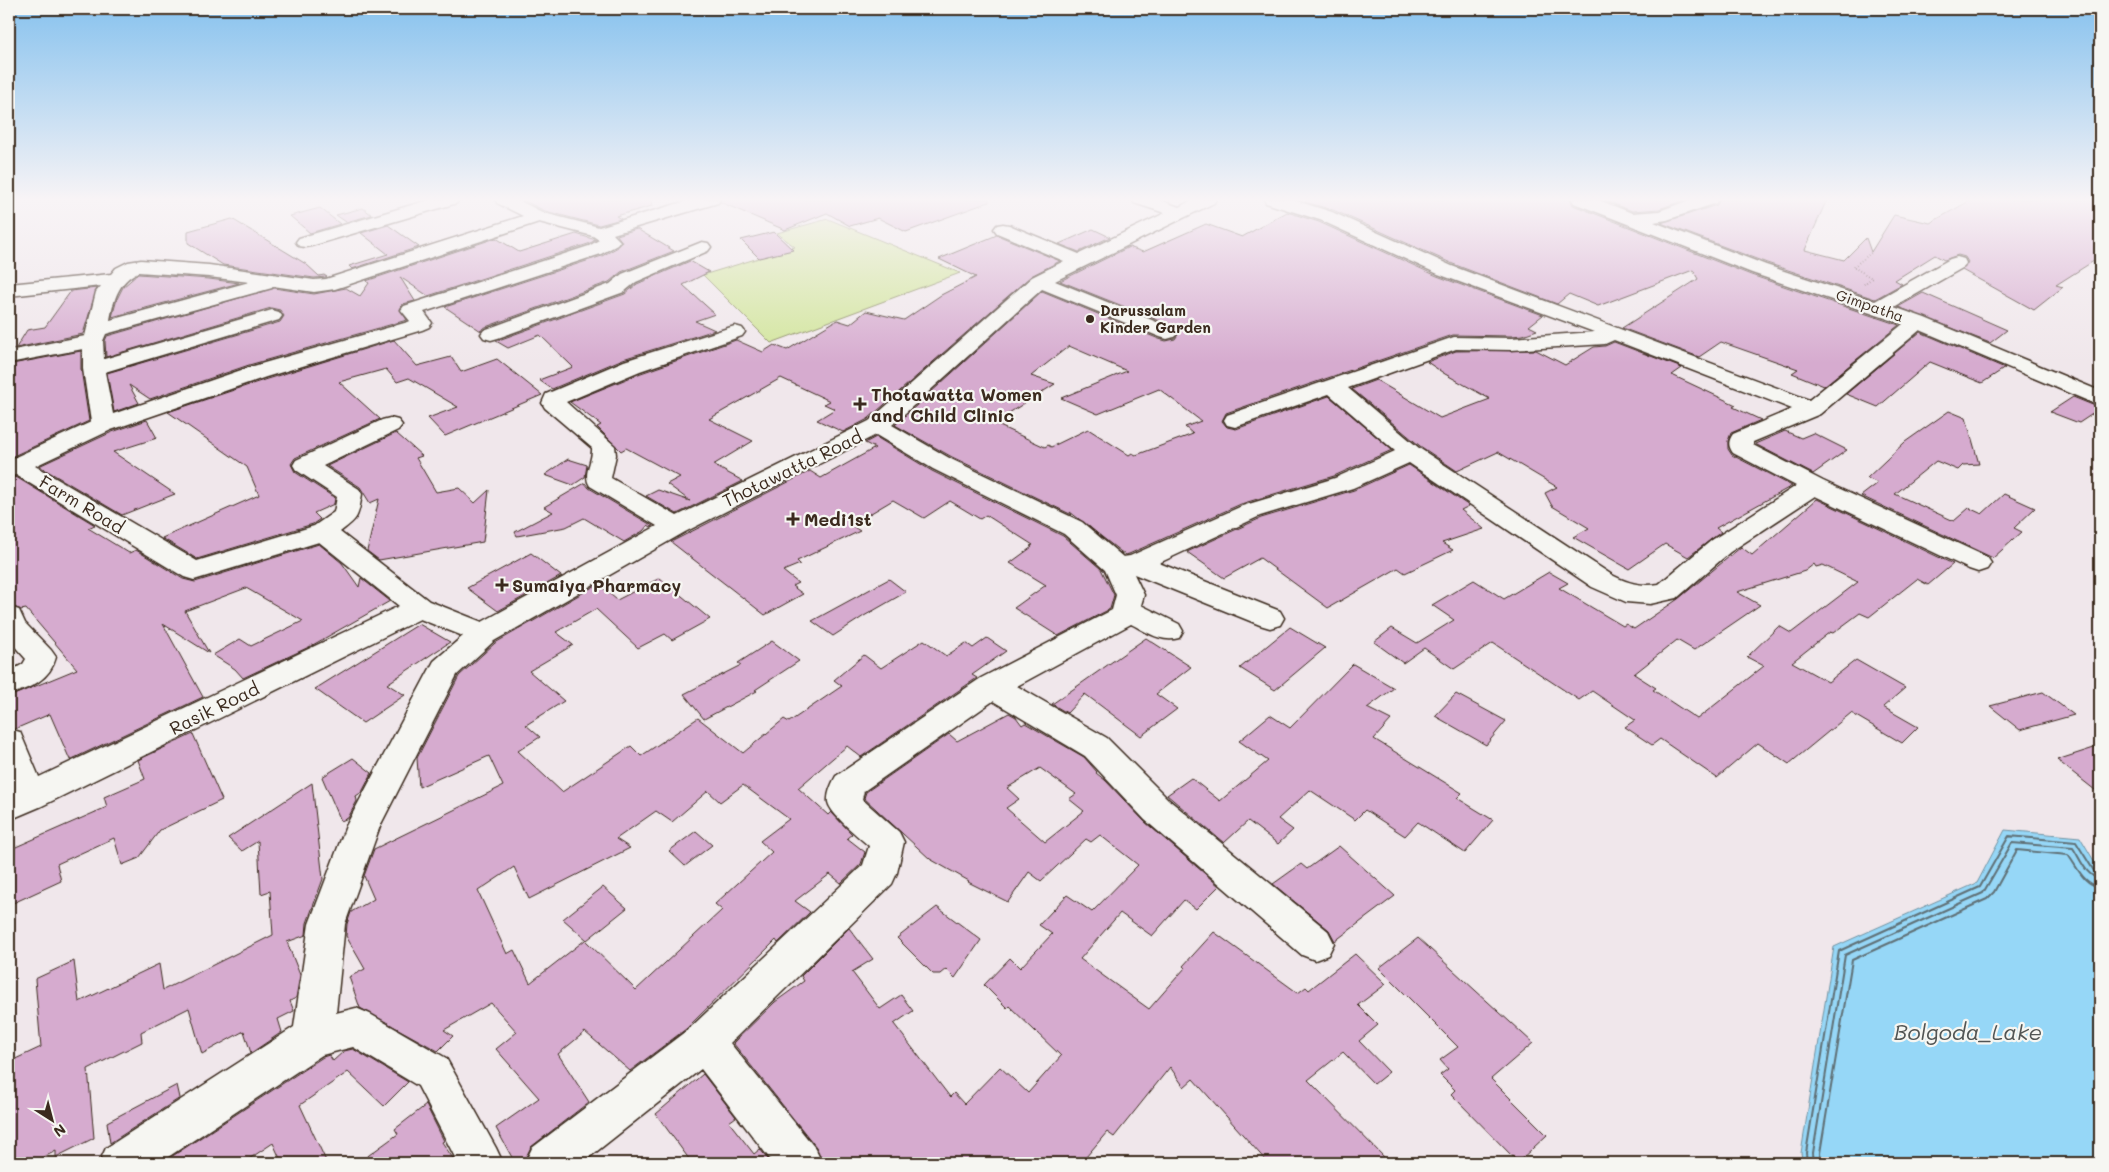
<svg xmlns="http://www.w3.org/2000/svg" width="2109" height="1172" font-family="Mali,sans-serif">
<rect width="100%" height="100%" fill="#f0e7eb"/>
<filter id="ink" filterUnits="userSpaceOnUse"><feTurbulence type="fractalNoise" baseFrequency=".02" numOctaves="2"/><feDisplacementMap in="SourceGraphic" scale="10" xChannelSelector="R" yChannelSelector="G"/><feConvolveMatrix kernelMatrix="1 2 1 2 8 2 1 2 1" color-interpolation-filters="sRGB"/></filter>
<g filter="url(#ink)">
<path fill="#d1e59a" stroke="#86885c" d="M 828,219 L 960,273 L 771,343 L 703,275 L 795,247 L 777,233 Z"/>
<path fill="#96d7f7" stroke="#7292a0" d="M 2005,830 L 2080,837 L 2100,871 L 2100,1163 L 1803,1163 L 1801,1153 L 1834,947 L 1977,883 Z"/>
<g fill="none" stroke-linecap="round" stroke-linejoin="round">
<path stroke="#5f6f75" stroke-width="1" d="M 2009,837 L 2015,837"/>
<path stroke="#5f6f75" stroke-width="2" d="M 1807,1163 L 1806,1153 L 1839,951 L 1980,887 L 2009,836 L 2076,842 L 2094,871 L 2100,873
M 1814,1163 L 1813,1153 L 1845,955 L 1983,893 L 2012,843 L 2073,848 C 2081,860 2085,875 2100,879
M 1821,1163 L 1820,1153 L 1852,960 L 1987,899 L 1994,892 L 2017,850 L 2068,855 C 2078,868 2083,884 2100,887"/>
</g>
<path fill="#d6abcf" stroke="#3b2a1e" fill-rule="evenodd" d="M 521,199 L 651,199 L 652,206 L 616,216 L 621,219 L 599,225 L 545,211 Z
M 722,199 L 989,199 L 989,202 L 906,232 L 878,218 L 850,226 L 827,213 L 785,230 L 720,202 Z
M 1309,199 L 1570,199 L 1573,205 L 1751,275 L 1899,325 L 1824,386 L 1792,373 L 1798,369 L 1721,342 L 1699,357 L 1622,328 L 1698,279 L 1693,270 L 1598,306 L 1569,294 L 1557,304 L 1453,264 L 1333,210 L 1305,202 Z
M 1602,199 L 1687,199 L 1659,209 L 1632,211 Z
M 1720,199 L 1827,199 L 1805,250 L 1844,260 L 1866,238 L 1871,252 L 1894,215 L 1930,223 L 1973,199 L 2100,199 L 2100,257 L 2056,285 L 2063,287 L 2034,310 L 1962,270 L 1968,262 L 1965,257 L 1958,255 L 1944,260 L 1935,255 L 1895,280 L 1902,284 L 1875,299 L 1767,263 L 1661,223 L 1717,205 Z
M 320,208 L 340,224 L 310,233 L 290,216 Z
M 363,208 L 372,215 L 346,222 L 336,215 Z
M 1287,212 L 1319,222 L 1437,276 L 1543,315 L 1529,326 L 1537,330 L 1523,335 L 1511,336 L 1453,335 L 1226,413 L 1222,421 L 1227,427 L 1236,429 L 1329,396 L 1392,450 L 1334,476 L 1241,504 L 1129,554 L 1125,555 L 1070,512 L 1072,515 L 952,457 L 895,425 L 1042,291 L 1159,339 L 1166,341 L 1175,339 L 1179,333 L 1175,327 L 1060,281 L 1129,247 L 1143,252 L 1206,224 L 1242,237 ZM 1069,346 L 1127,371 L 1061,398 L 1098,414 L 1159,389 L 1201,421 L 1185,427 L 1193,434 L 1136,455 L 1132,453 L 1129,455 L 1088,429 L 1051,447 L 1048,445 L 1045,447 L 993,423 L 1055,384 L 1031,376 Z
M 232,219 L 306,264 L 319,276 L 324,275 L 327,277 L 314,278 L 223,265 L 188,243 L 188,231 Z
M 388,225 L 419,247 L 352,269 L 349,266 L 388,254 L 361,233 Z
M 637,229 L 674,251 L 621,272 L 609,282 L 483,328 L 481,331 L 445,307 L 602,256 L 618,247 L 622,242 L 617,235 Z
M 1093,229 L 1110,237 L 1079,252 L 1059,244 Z
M 774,232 L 793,250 L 759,258 L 741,240 Z
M 576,234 L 596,240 L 588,244 L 428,296 L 400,277 L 415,301 L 403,304 L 400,309 L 407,320 L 249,365 L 150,399 L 129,385 L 139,403 L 114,412 L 107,373 L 280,322 L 284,316 L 280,310 L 271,308 L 106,357 L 105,341 L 107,336 L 274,288 L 314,294 L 346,288 L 360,296 L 369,283 L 366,281 L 496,238 L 519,252 Z
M 997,235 L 1060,261 L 1031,276 L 868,419 L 843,432 L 817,420 L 835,409 L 824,404 L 830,401 L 781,378 L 709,419 L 753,441 L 713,465 L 743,481 L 677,514 L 646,496 L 658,490 L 690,501 L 667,484 L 680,477 L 626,448 L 621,451 L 597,427 L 601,425 L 570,402 L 641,373 L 736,340 L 763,352 L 774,345 L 787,350 L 837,320 L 850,324 L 866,311 L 904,320 L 941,295 L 976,277 L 939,259 Z
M 690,261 L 709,272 L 683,285 L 715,314 L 695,321 L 715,330 L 623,359 L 552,389 L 539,380 L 573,367 L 540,335 L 508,348 L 496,341 L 625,294 L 637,284 Z
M 138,274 L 209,279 L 239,283 L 112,317 L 117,299 L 123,287 Z
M 97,288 L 83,334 L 16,348 L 27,330 L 45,327 L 71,291 Z
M 1923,293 L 2007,330 L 1990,343 L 1898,307 Z
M 1920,332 L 2005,368 L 1982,383 L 1930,362 L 1878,407 L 1846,394 Z
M 394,340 L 417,366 L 451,357 L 461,372 L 497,359 L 542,395 L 445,436 L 428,418 L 458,407 L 409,378 L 397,382 L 386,369 L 339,382 L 380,419 L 295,458 L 291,464 L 295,472 L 335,498 L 334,504 L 314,513 L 320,519 L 313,524 L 197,559 L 162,538 L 259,495 L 247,467 L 168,412 L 267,379 Z
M 1614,342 L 1682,368 L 1672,375 L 1736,405 L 1733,407 L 1761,420 L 1731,433 L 1728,441 L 1728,449 L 1732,455 L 1792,486 L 1716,528 L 1721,532 L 1688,557 L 1665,544 L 1629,569 L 1573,537 L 1589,528 L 1552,506 L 1545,493 L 1557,487 L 1498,452 L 1457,471 L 1420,446 L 1352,389 L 1376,380 L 1440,418 L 1490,399 L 1445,374 L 1427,362 L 1456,351 L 1536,350 L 1565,365 L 1594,347 L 1605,346 Z
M 81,351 L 81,369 L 89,421 L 9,458 L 9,378 L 12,364 Z
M 2073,397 L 2100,408 L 2100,409 L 2079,423 L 2050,412 Z
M 1949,411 L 1966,418 L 1979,464 L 1963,465 L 1958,470 L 1936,461 L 1895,494 L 1954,521 L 1969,508 L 1982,514 L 2004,494 L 2035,508 L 2014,528 L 2022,532 L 1993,558 L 1861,496 L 1878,483 L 1867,478 L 1905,442 Z
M 147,420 L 157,438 L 113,452 L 175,494 L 122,515 L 39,466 L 112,432 Z
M 1785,431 L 1801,438 L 1813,433 L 1847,450 L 1813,474 L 1755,444 Z
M 396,433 L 422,456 L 416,458 L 436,492 L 459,488 L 475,503 L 489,490 L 483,542 L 379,560 L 367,551 L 379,499 L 370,503 L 360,487 L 327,466 Z
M 876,437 L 932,471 L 1063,536 L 1101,569 L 1114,595 L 1110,609 L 1058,636 L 1014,608 L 1046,585 L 1010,563 L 1032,547 L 1030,546 L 1033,545 L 986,515 L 980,519 L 950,501 L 924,518 L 893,500 L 851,525 L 860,531 L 797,561 L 800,564 L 783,571 L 798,583 L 792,586 L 803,594 L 765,615 L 671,542 L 810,471 L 821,478 L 875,448 L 865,443 Z
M 568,459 L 587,465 L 585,477 L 573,485 L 545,475 Z
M 1409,465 L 1469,506 L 1461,510 L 1484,529 L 1442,543 L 1453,550 L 1405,573 L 1398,568 L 1328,608 L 1260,558 L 1224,578 L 1187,552 L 1261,518 L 1354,490 Z
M 16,477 L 95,525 L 88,528 L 129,553 L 136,550 L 183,579 L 195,582 L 319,544 L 342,563 L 359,587 L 361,578 L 390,601 L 311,646 L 243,678 L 235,669 L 213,655 L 240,639 L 251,646 L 303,621 L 246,588 L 185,611 L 209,653 L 163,624 L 203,697 L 70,760 L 50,714 L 15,729 L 9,727 L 9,697 L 77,669 L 26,609 L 21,610 L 9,605 L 9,478 Z
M 585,483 L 589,488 L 653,526 L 651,527 L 648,525 L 643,531 L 624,542 L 584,518 L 566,527 L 517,536 L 515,532 L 553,512 L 544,507 Z
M 1817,499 L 1953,564 L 1928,585 L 1917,579 L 1869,617 L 1860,613 L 1833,633 L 1830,632 L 1792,662 L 1828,682 L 1856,660 L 1905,688 L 1883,707 L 1918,727 L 1902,743 L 1851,713 L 1789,764 L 1758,743 L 1717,778 L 1660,739 L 1652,745 L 1625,727 L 1635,720 L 1592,691 L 1579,700 L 1493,643 L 1454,669 L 1424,648 L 1403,663 L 1374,642 L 1392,628 L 1417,643 L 1454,620 L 1432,605 L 1474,580 L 1504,599 L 1549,572 L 1568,583 L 1559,588 L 1623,626 L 1626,624 L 1634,629 L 1678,599 L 1741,547 L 1752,555 ZM 1814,564 L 1816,567 L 1823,565 L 1858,582 L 1791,633 L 1779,626 L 1747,657 L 1764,666 L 1697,719 L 1653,690 L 1656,688 L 1634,674 L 1677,640 L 1694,650 L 1760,605 L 1737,592 L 1805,571 Z
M 531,553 L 561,576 L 498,611 L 467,588 Z
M 660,578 L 710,619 L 672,640 L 665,634 L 638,648 L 596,609 L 556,632 L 573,645 L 529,671 L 564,701 L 526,725 L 540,737 L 518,751 L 562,792 L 631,746 L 641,756 L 698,718 L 743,753 L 784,719 L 789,722 L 842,686 L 834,680 L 864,655 L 881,668 L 924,640 L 946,656 L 966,643 L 973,648 L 987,638 L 1006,651 L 972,675 L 977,678 L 861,757 L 847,746 L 798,788 L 828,815 L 831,812 L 852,834 L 847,838 L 865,852 L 861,864 L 841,883 L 830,874 L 795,901 L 810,912 L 778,943 L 776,940 L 686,1029 L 630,1071 L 585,1032 L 558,1054 L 589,1102 L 531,1147 L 523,1163 L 515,1163 L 496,1128 L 539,1098 L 496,1049 L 517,1032 L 491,1003 L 444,1030 L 453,1036 L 438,1051 L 360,1008 L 349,977 L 365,969 L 346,936 L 347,924 L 351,912 L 374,899 L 364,876 L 374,849 L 503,786 L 489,756 L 419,787 L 417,758 L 459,676 L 495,643 L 598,584 L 617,600 ZM 743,785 L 789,819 L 760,841 L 772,852 L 715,904 L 722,910 L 636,990 L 585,940 L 530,983 L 514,950 L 507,954 L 478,891 L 514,867 L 529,899 L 630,848 L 616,839 L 656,811 L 672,822 L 708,791 L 720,802 Z
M 889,579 L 906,592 L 864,616 L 833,636 L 812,621 Z
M 419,624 L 450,642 L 387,684 L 405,695 L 363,723 L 315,689 Z
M 1290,627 L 1325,648 L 1275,690 L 1240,668 Z
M 1146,638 L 1191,667 L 1156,694 L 1177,709 L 1141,736 L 1085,694 L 1067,713 L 1052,704 Z
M 772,641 L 799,661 L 755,690 L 757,691 L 704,719 L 684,694 L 741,665 L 738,663 Z
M 1353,664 L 1394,688 L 1367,708 L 1391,720 L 1374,739 L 1462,793 L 1457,798 L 1493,820 L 1465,853 L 1418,822 L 1405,836 L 1365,810 L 1355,820 L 1310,790 L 1278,819 L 1293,830 L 1278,844 L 1248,821 L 1224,843 L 1167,795 L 1191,778 L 1220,801 L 1268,761 L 1239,741 L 1270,715 L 1290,728 Z
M 2043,692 L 2074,715 L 2020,730 L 1990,706 Z
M 1456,694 L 1506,721 L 1486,745 L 1435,716 Z
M 1009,713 L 1016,717 L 1022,725 L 1025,723 L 1084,757 L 1097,772 L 1096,773 L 1105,780 L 1144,821 L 1219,886 L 1196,909 L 1184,900 L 1152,936 L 1120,913 L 1080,959 L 1149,1009 L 1185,968 L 1183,966 L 1214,932 L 1298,993 L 1306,987 L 1309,990 L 1355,954 L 1386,984 L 1358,1005 L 1378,1025 L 1359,1041 L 1389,1072 L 1374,1084 L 1343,1052 L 1308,1080 L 1390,1163 L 1268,1163 L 1193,1079 L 1184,1087 L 1170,1067 L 1114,1137 L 1107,1132 L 1081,1163 L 824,1163 L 816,1147 L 733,1043 L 775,1002 L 804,981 L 801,976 L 849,928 L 873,959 L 852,972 L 880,1009 L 901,995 L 913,1011 L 894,1024 L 950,1097 L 954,1093 L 964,1104 L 1000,1067 L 1028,1093 L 1061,1056 L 1009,1006 L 1007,1008 L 984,985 L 1010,958 L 1020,968 L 1052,934 L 1039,925 L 1067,895 L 1092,912 L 1138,865 L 1100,835 L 1091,842 L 1086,839 L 1041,881 L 1029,872 L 1008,902 L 968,882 L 969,881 L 930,859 L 864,798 L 866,792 L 949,734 L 957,741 ZM 1040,768 L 1076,794 L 1069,799 L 1084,811 L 1045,842 L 1006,808 L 1019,799 L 1007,788 Z
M 193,734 L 222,800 L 160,830 L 139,858 L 122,865 L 114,838 L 57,864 L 61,881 L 9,905 L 9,850 L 107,807 L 104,797 L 145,779 L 138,760 Z
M 2100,746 L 2100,794 L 2057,760 Z
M 353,758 L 372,773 L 362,792 L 356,796 L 357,801 L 348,818 L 341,821 L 322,777 Z
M 312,783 L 323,879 L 307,923 L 306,935 L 287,942 L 300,975 L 296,998 L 290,1001 L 294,1011 L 278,1019 L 282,1032 L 251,1053 L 244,1031 L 202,1054 L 189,1008 L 141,1032 L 142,1042 L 88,1069 L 94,1138 L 56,1157 L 56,1151 L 32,1163 L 9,1163 L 9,1062 L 41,1047 L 35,979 L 74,961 L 79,1002 L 159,964 L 163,990 L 273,935 L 270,891 L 261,894 L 258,841 L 242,851 L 228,838 Z
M 696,831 L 712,845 L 685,866 L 669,851 Z
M 1339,846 L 1395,896 L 1335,941 L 1329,930 L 1273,884 L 1301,864 L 1307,869 Z
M 603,887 L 627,908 L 587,940 L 563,919 Z
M 937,907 L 981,940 L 955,978 L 946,969 L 940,974 L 933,974 L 897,938 Z
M 1418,938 L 1533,1043 L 1491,1079 L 1547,1135 L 1518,1162 L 1451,1094 L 1455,1090 L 1440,1075 L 1448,1069 L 1440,1060 L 1458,1047 L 1379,968 Z
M 353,1049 L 408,1082 L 384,1106 L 348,1072 L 300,1105 L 327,1163 L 282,1163 L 273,1143 L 243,1163 L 162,1163 L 323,1057 L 329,1055 L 333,1061 L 344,1051 Z
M 703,1074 L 736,1117 L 729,1122 L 754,1154 L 760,1149 L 771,1163 L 692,1163 L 656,1114 Z
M 177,1085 L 180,1098 L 110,1143 L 107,1122 Z
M 426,1105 L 444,1141 L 442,1142 L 456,1163 L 358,1163 L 398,1134 L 395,1129 Z"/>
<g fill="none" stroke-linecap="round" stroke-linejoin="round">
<defs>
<path id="minor" d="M 432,199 L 459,199 L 457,203 L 311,246 L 305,247 L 299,246 L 296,242 L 299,238 Z
M 495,199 L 516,199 L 544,213 L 599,227 L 693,199 L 720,199 L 718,203 L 613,234 L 620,241 L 617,245 L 601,254 L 424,312 L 432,323 L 429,327 L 422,330 L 266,377 L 111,430 L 35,466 L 197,561 L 314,526 L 334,512 L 337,497 L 296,470 L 293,465 L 296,460 L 382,420 L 390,418 L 398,420 L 402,425 L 398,430 L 323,466 L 359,489 L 362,494 C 358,517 359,518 340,532 L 429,601 L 482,622 L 657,526 L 590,486 C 582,474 593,462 592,448 L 545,408 L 542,403 L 546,394 L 624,361 L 728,328 L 735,326 L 742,328 L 745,332 L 742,336 L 640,371 L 566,402 L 615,446 L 616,455 L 611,478 L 677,516 L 869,421 L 1032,277 L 1064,261 L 997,233 L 994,229 L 997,225 L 1003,224 L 1009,225 L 1079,254 L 1165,213 L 1134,203 L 1132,199 L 1157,199 L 1179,207 L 1194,199 L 1216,199 L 1214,203 L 1055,281 L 1174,329 L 1177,333 L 1174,337 L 1167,339 L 1160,337 L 1042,289 L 892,425 L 951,459 L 1082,522 L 1123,557 L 1130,556 L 1242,506 L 1335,478 L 1395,451 L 1329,394 L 1235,427 L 1227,425 L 1224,420 L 1227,415 L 1454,337 L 1511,338 L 1594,332 L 1438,274 L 1320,220 L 1266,203 L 1264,199 L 1290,199 L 1332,212 L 1452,266 L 1809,400 L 1903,324 L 1752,273 L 1574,203 L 1572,199 L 1596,199 L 1632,213 L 1659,211 L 1693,199 L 1718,199 L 1716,203 L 1667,220 L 1654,222 L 1766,265 L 1875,301 L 1950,259 L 1957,257 L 1964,259 L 1966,263 L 1964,267 L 1894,307 L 1925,318 L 2100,391 L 2100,406 L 1920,330 L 1820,414 L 1753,442 L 1753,445 L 1823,481 L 1987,557 L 1991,563 L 1987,569 L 1978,572 L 1969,569 L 1815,496 L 1730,552 L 1677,598 L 1650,604 L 1626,602 L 1592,587 L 1409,463 L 1353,488 L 1260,516 L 1159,563 L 1280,611 L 1284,618 L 1280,625 L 1270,628 L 1260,625 L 1134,574 L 1144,595 L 1141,605 L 1179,624 L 1183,631 L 1179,638 C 1161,643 1147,632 1131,624 L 1017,686 L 1107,738 L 1169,800 L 1328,931 L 1334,943 L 1328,955 L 1315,960 L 1302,955 L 1145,820 L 1085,756 L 993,701 L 864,791 L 862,799 L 899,832 L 904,842 L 897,873 L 892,884 L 730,1043 L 815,1148 L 822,1163 L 773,1163 L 701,1069 L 582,1163 L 525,1163 L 532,1148 L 690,1028 L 863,865 L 869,846 C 859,837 830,814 828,802 C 827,794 832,783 836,776 L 981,678 L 1112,610 L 1116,595 L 1105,570 L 1064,534 L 933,469 L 876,435 L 685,532 L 494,641 L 457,675 L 380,826 L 345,924 L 336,1013 L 356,1008 L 370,1014 L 446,1058 L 496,1148 L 503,1163 L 458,1163 L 418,1086 L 353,1047 L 322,1055 L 159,1163 L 99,1163 L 106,1148 L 294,1027 L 309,924 L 346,826 L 434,661 L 463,636 L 420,619 L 42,806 L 9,820 L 9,792 L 11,791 L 9,784 L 9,729 L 20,732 L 39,777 L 399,606 L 319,542 L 194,580 L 184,577 L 16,475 L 9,476 L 9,460 L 91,422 L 83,369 L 83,349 L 9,363 L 9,351 L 85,336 L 96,292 L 101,286 L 9,296 L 9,284 L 111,274 L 116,268 L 128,262 L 141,260 L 209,265 L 314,280 L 326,279 L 523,216 L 497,203 ZM 539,222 L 593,236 L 599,240 L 589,246 L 404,306 L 401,310 L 410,321 L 408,322 L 250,367 L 113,414 L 105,372 L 279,320 L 282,316 L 279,312 L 272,310 L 104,359 L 103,341 L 106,334 L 272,288 L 273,286 L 314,292 L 335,289 ZM 138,272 L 209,277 L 249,282 L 110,320 C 114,299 118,282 138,272 ZM 1614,340 L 1792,409 L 1733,434 C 1728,441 1728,446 1733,453 L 1796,486 L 1712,540 L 1659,584 C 1641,587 1628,583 1612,575 L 1419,448 L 1348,388 L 1456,349 L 1511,350 L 1605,344 Z
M 702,242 L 708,243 L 711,247 L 708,251 L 636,282 L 624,292 L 498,338 L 491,340 L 484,338 L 481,334 L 484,330 L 610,284 L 622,274 Z
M 9,607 L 19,610 L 25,623 L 51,650 L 56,657 C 50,680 30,688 9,695 L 9,672 L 23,664 L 26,659 L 9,640 Z"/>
</defs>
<use href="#minor" stroke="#3b2a1e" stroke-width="3"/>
<path stroke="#3b2a1e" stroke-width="2" stroke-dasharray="0.5 2.5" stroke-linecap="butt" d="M 1864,284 L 1872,278 L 1853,267 L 1871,253"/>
<use href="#minor" fill="#f6f6f2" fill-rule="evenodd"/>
</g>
</g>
<linearGradient id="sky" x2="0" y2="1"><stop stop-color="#87c2ee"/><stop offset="0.55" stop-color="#f8f4f6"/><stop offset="1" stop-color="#f8f4f6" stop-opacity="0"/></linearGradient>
<rect width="2109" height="363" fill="url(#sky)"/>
<g fill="#3b2a1e" stroke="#f6f6f2" stroke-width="2">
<circle cx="1090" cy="319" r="5"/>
<path d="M857.5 396.5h5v5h5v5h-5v5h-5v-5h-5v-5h5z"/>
<path d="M790.5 511.5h5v5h5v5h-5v5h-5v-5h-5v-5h5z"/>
<path d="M499.5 577.5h5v5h5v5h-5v5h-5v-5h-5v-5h5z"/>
</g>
<g text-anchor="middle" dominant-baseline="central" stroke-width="4.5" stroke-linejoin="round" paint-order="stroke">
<g font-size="15" fill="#3b2a1e" stroke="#f6f6f2">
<text transform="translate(1870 305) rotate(19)">Gimpatha</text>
</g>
<g font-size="15" font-weight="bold" fill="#3b2a1e" stroke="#f6f6f2" text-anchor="start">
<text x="1100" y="310">Darussalam<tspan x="1100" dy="17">Kinder Garden</tspan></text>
</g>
<g font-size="18" font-weight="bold" fill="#3b2a1e" stroke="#f6f6f2" text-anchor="start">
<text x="871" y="394">Thotawatta Women<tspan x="871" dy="21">and Child Clinic</tspan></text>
<text x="804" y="519">Medi1st</text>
<text x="512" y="585">Sumaiya Pharmacy</text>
</g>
<g font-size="18" fill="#3b2a1e" stroke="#f6f6f2">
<text transform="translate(792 468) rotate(-26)">Thotawatta Road</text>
<text transform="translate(82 504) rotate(31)">Farm Road</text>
<text transform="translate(214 708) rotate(-26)">Rasik Road</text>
</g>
<g font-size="22" font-style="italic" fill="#525554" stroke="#f6f6f2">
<text x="1968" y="1031">Bolgoda_Lake</text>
</g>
</g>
<rect width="2109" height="1172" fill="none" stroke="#f6f6f2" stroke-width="30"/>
<rect x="15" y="15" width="2079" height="1142" fill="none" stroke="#3b2a1e" stroke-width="2" filter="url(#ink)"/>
<g transform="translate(52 1120) rotate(144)" stroke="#f6f6f2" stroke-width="4" paint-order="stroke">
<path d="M0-4L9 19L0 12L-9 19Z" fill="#3b2a1e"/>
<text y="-8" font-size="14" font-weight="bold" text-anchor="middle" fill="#3b2a1e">N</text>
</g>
</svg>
